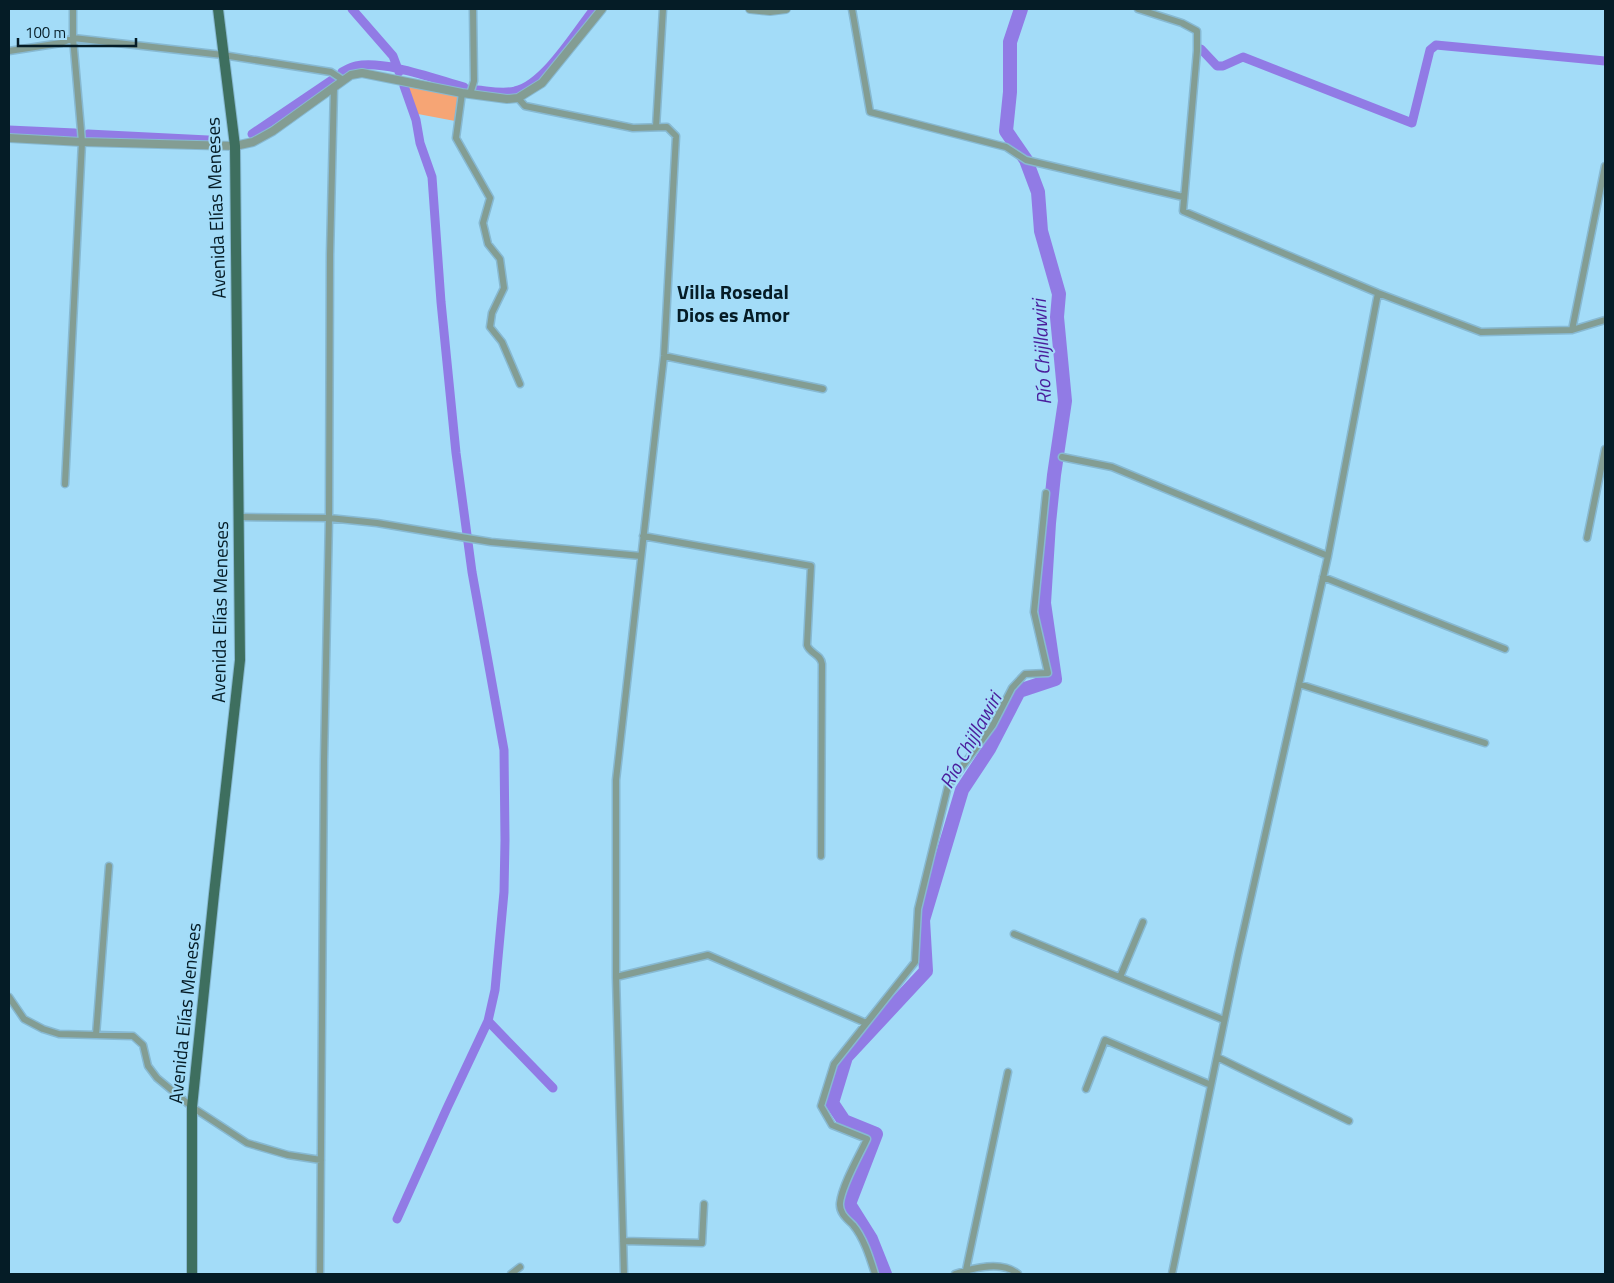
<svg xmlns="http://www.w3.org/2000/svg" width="1614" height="1283" font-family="'Titillium Web',sans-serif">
<rect width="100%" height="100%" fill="#a3dcf8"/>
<path fill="#f6a575" d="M 408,86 L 458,96 L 455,121 L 418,114 Z"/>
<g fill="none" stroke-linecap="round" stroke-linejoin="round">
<path stroke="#917be5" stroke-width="9" d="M 352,9 L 393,56 L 399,72
M 1201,49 L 1217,66 L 1223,66 L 1243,57 L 1412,123 L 1430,50 L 1436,45 L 1605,61
M 342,72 C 346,70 351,67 356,66 C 385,60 435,79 464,87
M 477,90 C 489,91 503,94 515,91 C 544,85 576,32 594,9
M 9,130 L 75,133
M 88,134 L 208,140
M 252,134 L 332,80
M 488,1021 L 553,1088
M 397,1219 L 447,1108 L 488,1021 L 495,990 L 504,892 L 505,840 L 504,750 L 472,572 L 456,453 L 441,302 L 432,177 L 420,143 L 416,120 L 404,86"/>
<path stroke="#917be5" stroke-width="14" d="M 885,1274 L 871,1239 L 849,1204 L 876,1134 L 844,1121 L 832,1103 L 846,1057 L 926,971 L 923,920 L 962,790 L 989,749 L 1019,691 L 1055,679 L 1044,603 L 1049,523 L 1054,475 L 1065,401 L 1057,317 L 1059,294 L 1041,231 L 1038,192 L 1026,160 L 1006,131 L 1010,92 L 1010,42 L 1021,9"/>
<defs>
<path id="minor" d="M 852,9 L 870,112 L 1006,147 L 1026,160 L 1183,197
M 1138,9 L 1182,23 L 1197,31 L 1197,51 L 1183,211 L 1378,293 L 1481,332 L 1572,330 L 1605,320
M 9,51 L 61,43 L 73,38 L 223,55 L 331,72 L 343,80
M 462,93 L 456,138 L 490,198 L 483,223 L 488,244 L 500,259 L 504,288 L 492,313 L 490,327 L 502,342 L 520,384
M 470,94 L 474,81 L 473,9
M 518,98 L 525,106 L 633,128 L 667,127 L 676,136 L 664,356 L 616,780 L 616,977 L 624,1274
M 656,127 L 663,9
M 1572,330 L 1605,166
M 664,356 L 823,389
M 1062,457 L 1112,467 L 1328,556
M 65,484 L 82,142 L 73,38 L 73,9
M 240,517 L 329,518 L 377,523 L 491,542 L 641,556
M 643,536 L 811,566 L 807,645 C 810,654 821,654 822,664 L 821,856
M 1587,538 L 1605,449
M 1323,577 L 1505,649
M 1299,684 L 1485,743
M 1014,934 L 1224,1020
M 616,977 L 708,955 L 866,1023
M 1120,977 L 1143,922
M 9,997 L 24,1019 L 43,1029 L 59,1034 L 133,1036 L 143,1045 L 148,1066 L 157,1078 L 192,1107 L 247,1143 L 288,1155 L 321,1160
M 96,1035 L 109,866
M 1217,1057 L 1349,1121
M 1086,1089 L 1105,1040 L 1211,1085
M 623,1241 L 702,1243 L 704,1204
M 966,1270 L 1008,1072
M 320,1274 L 324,760 L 329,518 L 330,255 L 334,87
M 511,1274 L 520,1267
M 875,1274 C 870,1258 864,1238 853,1225 C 847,1219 839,1213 840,1203 C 842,1185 859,1156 867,1139 L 832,1125 L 821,1106 L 834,1064 L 915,962 L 918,909 L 948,786 L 993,725 L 1012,688 L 1025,674 L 1048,673 L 1034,612 L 1046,493
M 955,1274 C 973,1268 1002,1260 1018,1274
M 1172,1274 L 1238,955 L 1328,556 L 1378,293"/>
<path id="tertiary" d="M 750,9 L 770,11 L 786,9
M 9,138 L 82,142 L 235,146 L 253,142 L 273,131 L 351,75 L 362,73 L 462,93 L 507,99 L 518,98 L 542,83 L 602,9"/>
<path id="primary" d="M 192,1274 L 192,1107 L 214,894 L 240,660 L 235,146 L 218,9"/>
</defs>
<use href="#minor" stroke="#87b9d2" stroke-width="9"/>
<use href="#tertiary" stroke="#87b9d2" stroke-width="10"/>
<use href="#primary" stroke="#87b9d2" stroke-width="12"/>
<use href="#minor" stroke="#839d93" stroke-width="6"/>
<use href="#tertiary" stroke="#839d93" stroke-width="8"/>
<use href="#primary" stroke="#3e6f5f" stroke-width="10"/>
</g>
<g text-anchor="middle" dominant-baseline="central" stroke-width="4" stroke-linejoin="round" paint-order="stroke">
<g font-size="19" fill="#051c26" stroke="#a3dcf8">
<text transform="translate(215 208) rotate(-92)">Avenida Elías Meneses</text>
<text transform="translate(219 612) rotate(-89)">Avenida Elías Meneses</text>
<text transform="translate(184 1013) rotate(-84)">Avenida Elías Meneses</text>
</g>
<g font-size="20" font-weight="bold" fill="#051c26" stroke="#a3dcf8">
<text x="733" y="291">Villa Rosedal<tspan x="733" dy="23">Dios es Amor</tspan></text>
</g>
<g font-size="20" font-style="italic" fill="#4a1e9c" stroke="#a3dcf8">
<text transform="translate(1041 352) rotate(-93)">Río Chijllawiri</text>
<text transform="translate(970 740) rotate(-61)">Río Chijllawiri</text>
</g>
</g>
<rect width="1614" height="1283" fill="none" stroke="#051c26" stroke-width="20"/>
<path d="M18 38v8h118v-8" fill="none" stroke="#051c26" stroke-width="2.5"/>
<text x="25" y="38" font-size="15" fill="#051c26" stroke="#a3dcf8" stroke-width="4" paint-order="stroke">100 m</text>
</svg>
